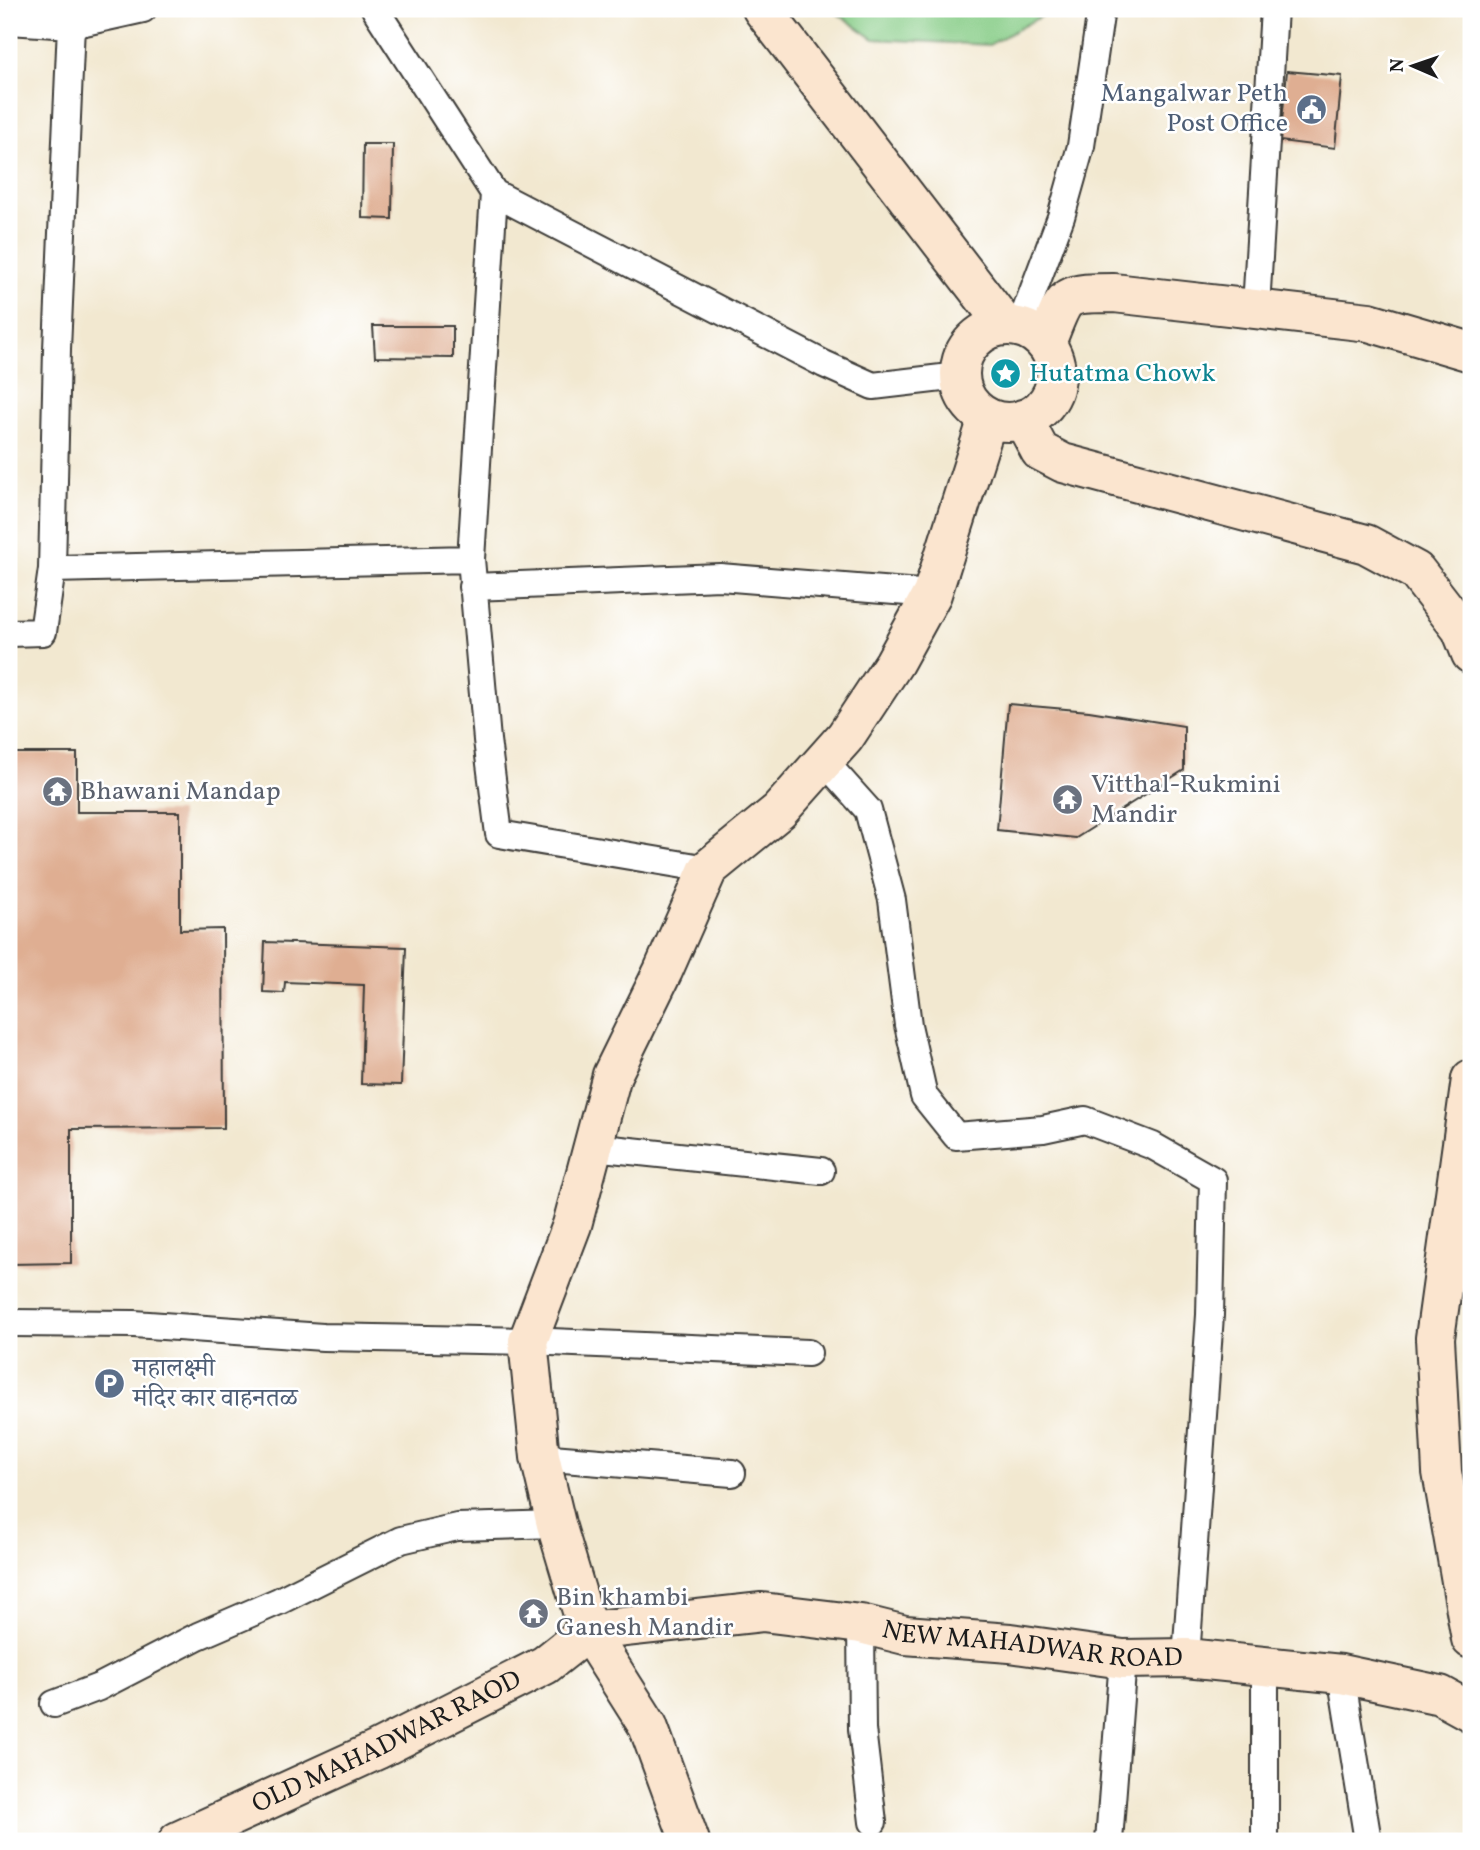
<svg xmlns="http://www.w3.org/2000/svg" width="1480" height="1850" font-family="Vollkorn,'Noto Serif Devanagari',serif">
<rect width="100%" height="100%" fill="#fff"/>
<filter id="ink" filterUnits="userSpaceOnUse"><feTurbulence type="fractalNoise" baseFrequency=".0143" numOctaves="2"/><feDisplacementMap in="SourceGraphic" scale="14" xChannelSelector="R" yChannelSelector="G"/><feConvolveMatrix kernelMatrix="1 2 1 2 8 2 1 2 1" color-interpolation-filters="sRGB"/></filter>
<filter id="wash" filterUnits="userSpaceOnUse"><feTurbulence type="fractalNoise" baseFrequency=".00686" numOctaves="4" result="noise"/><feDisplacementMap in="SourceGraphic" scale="28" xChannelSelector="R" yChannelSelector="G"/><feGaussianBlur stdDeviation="1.57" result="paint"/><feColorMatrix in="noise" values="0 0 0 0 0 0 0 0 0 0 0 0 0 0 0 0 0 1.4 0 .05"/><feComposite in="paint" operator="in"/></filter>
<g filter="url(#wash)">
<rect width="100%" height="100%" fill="#f2e8d0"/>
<path fill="#86cc86" stroke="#517451" stroke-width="2" d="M 831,9 L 1054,9 L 989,45 L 874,39 Z"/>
<g id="blocks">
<path fill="#dfae92" d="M 1287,71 L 1342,76 L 1335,148 L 1280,141 Z
M 363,144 L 393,144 L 392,219 L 362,218 Z
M 373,326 L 453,326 L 453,358 L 375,357 Z
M 1008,704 L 1089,711 L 1184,726 L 1184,770 L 1076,838 L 997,830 Z
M 9,753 L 77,753 L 77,812 L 180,812 L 180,930 L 223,929 L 224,1128 L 71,1129 L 71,1263 L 9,1264 Z
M 265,942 L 406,947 L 401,1085 L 361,1084 L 364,985 L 285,982 L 284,993 L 263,992 Z"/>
</g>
</g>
<g filter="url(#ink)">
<use href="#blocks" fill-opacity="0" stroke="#3c3b37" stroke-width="2"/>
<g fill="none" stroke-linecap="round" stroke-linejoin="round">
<defs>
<path id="street" d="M 375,9 L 494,193 L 824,364 L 873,386 L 959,376
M 9,21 L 71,25
M 494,193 L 471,559 L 487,740 L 499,834 L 708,869
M 1256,307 L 1274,9
M 1020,326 L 1061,217 L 1081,146 L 1101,9
M 52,569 L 471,559
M 472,587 L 720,577 L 932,594
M 9,633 L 43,632 L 52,569 L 57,349 L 71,25 L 143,9
M 824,761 L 868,810 L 892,900 L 908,1025 L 924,1096 L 956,1136 L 1043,1129 L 1085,1120 L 1153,1146 L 1213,1180 L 1210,1315 L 1186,1658
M 593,1147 L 821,1171
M 9,1323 L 134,1324 L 323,1337 L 528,1341 L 808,1353
M 540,1457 L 732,1473
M 861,1624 L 862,1729 L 873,1822
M 1341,1674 L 1368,1841
M 54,1704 L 99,1687 L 198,1636 L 279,1601 L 401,1540 L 457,1527 L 556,1524
M 1109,1841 L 1123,1659
M 1265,1841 L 1265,1666"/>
<g id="secondary">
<path d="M 762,9 L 1005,325"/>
<circle cx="1008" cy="374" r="48"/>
<path d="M 1046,343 C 1066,294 1060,293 1114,293 L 1369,322 L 1471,352"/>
<path d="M 1023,419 L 1040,451 L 1063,463 L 1366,544 L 1416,571 L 1461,629 L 1471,654"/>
<path d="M 1471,1079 L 1435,1338 L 1442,1472 L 1471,1639"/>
<path id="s1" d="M 588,1631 L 762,1612 L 861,1624 L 905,1635 L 1010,1643 L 1123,1659 L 1186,1658 L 1341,1674 L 1440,1695 L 1471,1712"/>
<path id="s2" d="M 178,1841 L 377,1750 L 545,1665 L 588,1631"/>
<path d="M 690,1841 L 648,1726 L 588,1631 L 556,1524 L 540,1457 L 528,1341 L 572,1225 L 612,1075 L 663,971 L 708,869 L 779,811 L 845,737 L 894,663 L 932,594 L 988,418"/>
</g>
</defs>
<use href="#street" stroke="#3c3b37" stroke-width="30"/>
<use href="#secondary" stroke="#3c3b37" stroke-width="42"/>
<use href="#street" stroke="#fff" stroke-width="26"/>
<use href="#secondary" stroke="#fbe5cf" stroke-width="38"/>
</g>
</g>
<defs>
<symbol id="civic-disc" viewBox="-11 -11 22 22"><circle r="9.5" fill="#5c6f8a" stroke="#fff"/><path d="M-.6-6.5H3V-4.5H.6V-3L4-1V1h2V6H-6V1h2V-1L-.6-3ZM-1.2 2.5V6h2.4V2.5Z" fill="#fff"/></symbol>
<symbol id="sight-disc" viewBox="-11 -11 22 22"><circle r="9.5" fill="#0f9aa8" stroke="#fff"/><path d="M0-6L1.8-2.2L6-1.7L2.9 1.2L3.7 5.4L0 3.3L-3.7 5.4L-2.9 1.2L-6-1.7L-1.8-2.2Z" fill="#fff"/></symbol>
<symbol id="temple-disc" viewBox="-11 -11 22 22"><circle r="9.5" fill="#6b7280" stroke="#fff"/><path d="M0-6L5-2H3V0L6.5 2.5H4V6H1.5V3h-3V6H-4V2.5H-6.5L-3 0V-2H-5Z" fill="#fff"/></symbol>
<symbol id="parking-disc" viewBox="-11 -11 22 22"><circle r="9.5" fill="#5c6f8a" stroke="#fff"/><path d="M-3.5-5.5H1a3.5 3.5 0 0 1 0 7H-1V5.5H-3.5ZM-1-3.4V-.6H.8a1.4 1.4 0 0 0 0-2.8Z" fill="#fff"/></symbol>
</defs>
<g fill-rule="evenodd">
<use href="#civic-disc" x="1294" y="92" width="35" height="35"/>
<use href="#sight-disc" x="988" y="356" width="35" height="35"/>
<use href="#temple-disc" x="40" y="774" width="35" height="35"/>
<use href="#temple-disc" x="1050" y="782" width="35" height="35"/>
<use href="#parking-disc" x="92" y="1366" width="35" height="35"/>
<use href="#temple-disc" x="516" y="1596" width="35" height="35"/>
</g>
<g text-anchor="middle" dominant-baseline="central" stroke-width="5" stroke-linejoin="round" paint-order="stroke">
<g font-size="26" fill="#4e5e75" stroke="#fff" text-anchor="end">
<text x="1288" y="94">Mangalwar Peth<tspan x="1288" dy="30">Post Office</tspan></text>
<text x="133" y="1369" text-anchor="start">महालक्ष्मी<tspan x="133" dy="30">मंदिर कार वाहनतळ</tspan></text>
</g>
<g font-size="26" fill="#0d838f" stroke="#fff" text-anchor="start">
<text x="1029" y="374">Hutatma Chowk</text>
</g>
<g font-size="26" fill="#5b616d" stroke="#fff" text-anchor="start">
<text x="1091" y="785">Vitthal-Rukmini<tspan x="1091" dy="30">Mandir</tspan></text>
<text x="80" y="792">Bhawani Mandap</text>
<text x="556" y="1598">Bin khambi<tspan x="556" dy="30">Ganesh Mandir</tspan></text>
</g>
<g font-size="26" fill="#1c1c1c" stroke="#fff">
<text stroke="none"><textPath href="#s1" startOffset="448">NEW MAHADWAR ROAD</textPath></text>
<text stroke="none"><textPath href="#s2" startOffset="231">OLD MAHADWAR RAOD</textPath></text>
</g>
</g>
<rect width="1480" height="1850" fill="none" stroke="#fff" stroke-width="35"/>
<g transform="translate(1413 66) rotate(272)" stroke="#ffffff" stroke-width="5" paint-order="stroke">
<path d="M0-5L12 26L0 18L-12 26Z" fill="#1c1c1c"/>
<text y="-10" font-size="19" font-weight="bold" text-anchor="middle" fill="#1c1c1c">N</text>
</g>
</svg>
